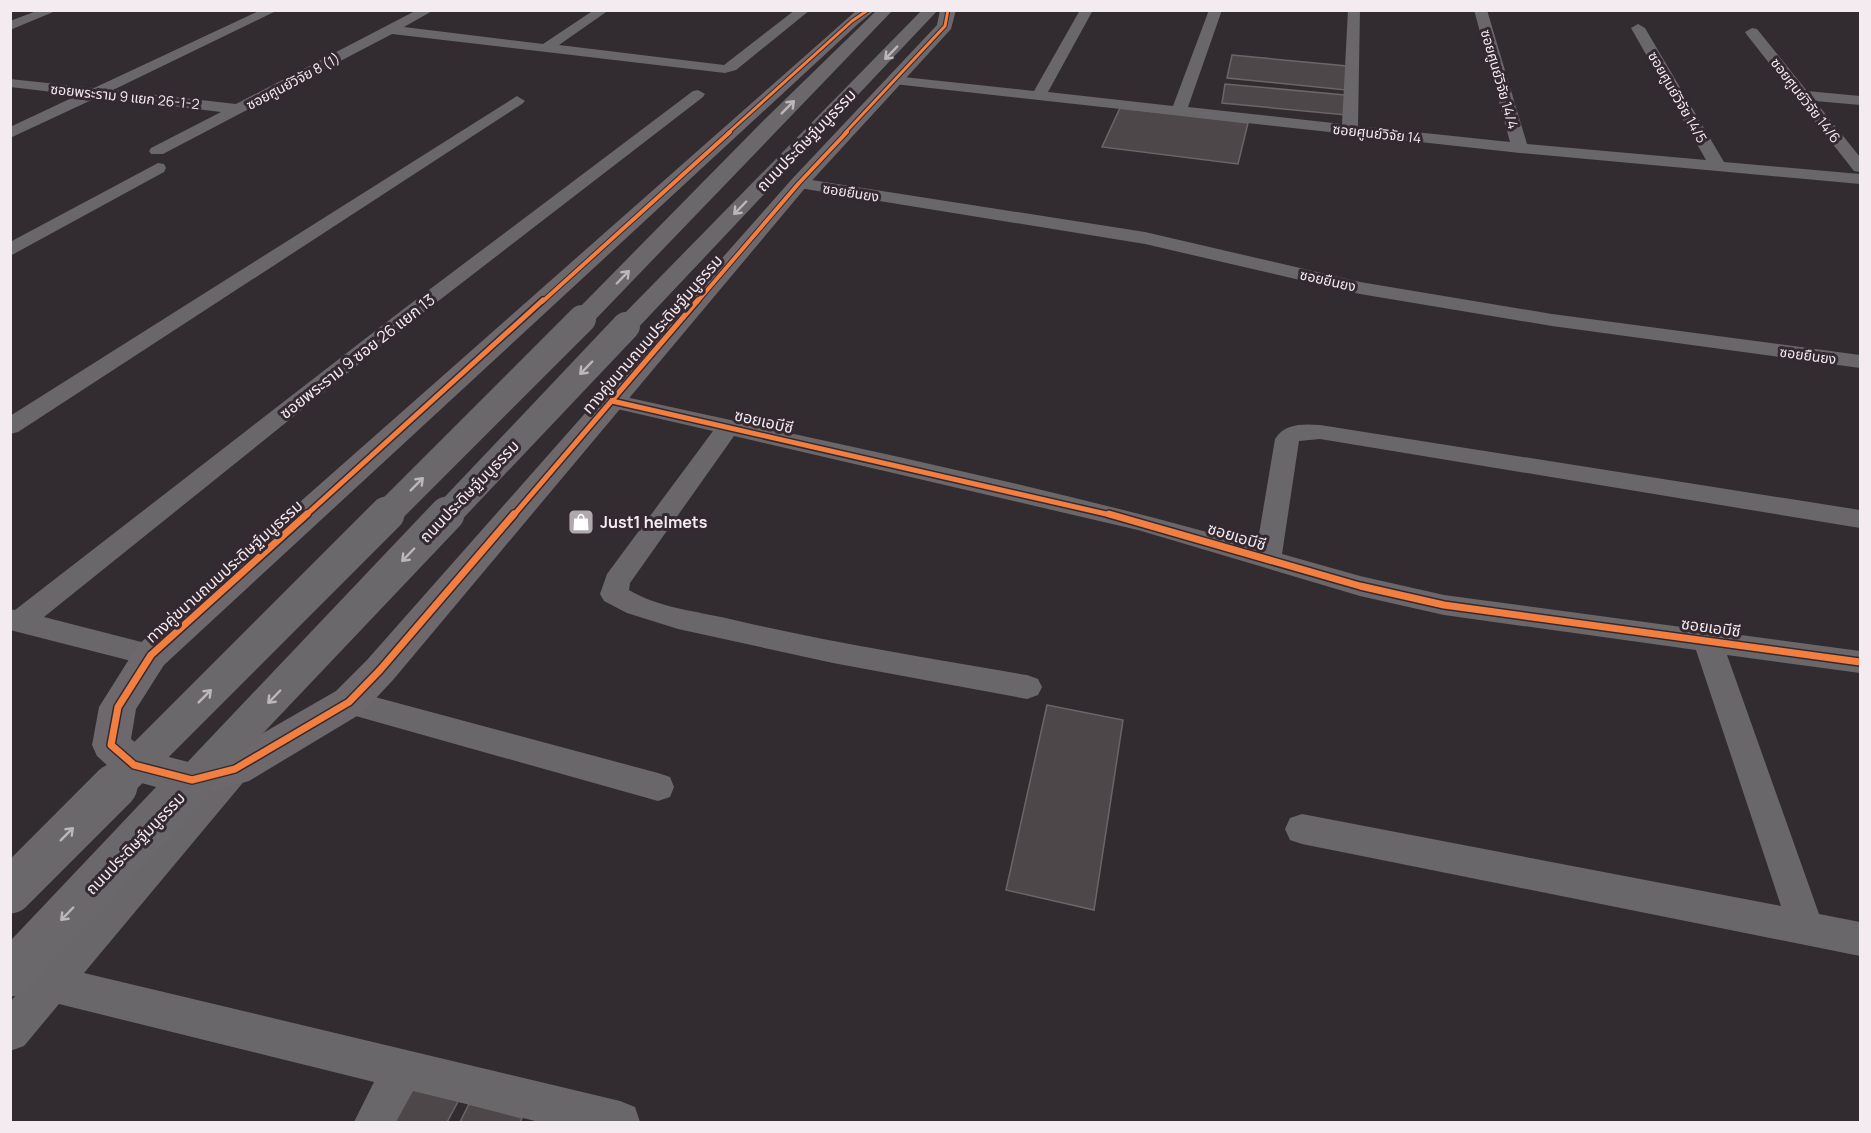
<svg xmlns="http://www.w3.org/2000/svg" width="1871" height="1133" font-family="Manrope,'Noto Sans Thai',sans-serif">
<rect width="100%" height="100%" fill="#322c30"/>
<path fill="#4d4749" stroke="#6b6568" stroke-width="1.5" d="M 1232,55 L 1347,66 L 1346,90 L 1227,78 Z
M 1225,84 L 1345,95 L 1346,115 L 1222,103 Z
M 1120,108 L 1248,123 L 1238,164 L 1102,147 Z
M 1047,705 L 1123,720 L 1094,910 L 1006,890 Z
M 409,1083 L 461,1096 L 447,1122 L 389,1122 Z
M 469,1104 L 522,1118 L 520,1122 L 460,1122 Z"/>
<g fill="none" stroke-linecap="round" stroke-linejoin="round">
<path fill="#696769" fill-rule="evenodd" d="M 39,10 L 58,10 L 10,30 L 10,21 Z
M 261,10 L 278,10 L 113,90 L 236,104 L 417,10 L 434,10 L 404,27 L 543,44 L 594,10 L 609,10 L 559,45 L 724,65 L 795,10 L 810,10 L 736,70 L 725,73 L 392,34 L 163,154 L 151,154 L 149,151 L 151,148 L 221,112 L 98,97 L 10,138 L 10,127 L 78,95 L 10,87 L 10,79 L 94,88 Z
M 1080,10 L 1093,10 L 1048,92 L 1173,106 L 1209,10 L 1222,10 L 1188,107 L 1342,124 L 1348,10 L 1360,10 L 1358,126 L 1510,142 L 1474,10 L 1487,10 L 1527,144 L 1706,160 L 1631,28 L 1638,24 L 1645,28 L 1724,162 L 1860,174 L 1860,184 L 1520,153 L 894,84 L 887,80 L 894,76 L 1034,91 Z
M 1752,28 L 1757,29 L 1807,91 L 1860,96 L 1860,105 L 1815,101 L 1860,157 L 1860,172 L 1854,171 L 1747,35 L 1745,32 Z
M 698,90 L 705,94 L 703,97 L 415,319 L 44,617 L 161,647 L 166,655 L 161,663 L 151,666 L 10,630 L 10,609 L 15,610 L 401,311 L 693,91 Z
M 517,96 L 525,101 L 522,104 L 18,432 L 10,434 L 10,416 Z
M 158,163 L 164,164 L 166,168 L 164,172 L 10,256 L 10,242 Z
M 799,178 L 1145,232 L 1360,282 L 1552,314 L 1860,355 L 1860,368 L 1552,326 L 1360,294 L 1145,244 L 793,187 L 790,183 L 793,179 Z
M 612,394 C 827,442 1044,485 1257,546 L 1275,439 C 1285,423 1303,424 1320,425 L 1860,510 L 1860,528 L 1320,439 L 1299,441 L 1282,554 L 1360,576 L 1444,595 L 1860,651 L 1860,673 L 1727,655 L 1819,914 L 1860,922 L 1860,956 L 1302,844 L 1290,840 L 1285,829 L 1290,818 L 1302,814 L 1781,906 L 1696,650 L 1444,615 L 1360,596 L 1138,530 L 734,436 L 630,583 L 629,590 C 659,608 696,611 730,619 C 828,642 927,658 1027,675 L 1038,679 L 1042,687 L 1038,695 L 1027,699 L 833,663 L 678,629 L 627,613 L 604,601 L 600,594 L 607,574 L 713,431 L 604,406 L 601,401 L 604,396 Z
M 349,690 L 658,773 L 670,777 L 674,787 L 670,797 L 658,801 L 338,711 L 334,702 L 338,693 Z
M 235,755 L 246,759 L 251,769 L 246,779 L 84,973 L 620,1101 L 635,1107 L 640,1122 L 539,1122 L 413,1091 L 396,1122 L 354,1122 L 374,1082 L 59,1004 L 24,1046 L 10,1051 L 10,1002 L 224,759 Z"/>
<path fill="#6c686c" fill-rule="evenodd" d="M 857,10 L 875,10 L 858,24 L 164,665 L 136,709 L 131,739 L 146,751 L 192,763 L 225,755 L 336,691 L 367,660 L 792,179 L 937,25 L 940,10 L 956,10 L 951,29 L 806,187 L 393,680 L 362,713 L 249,781 L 192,797 L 120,777 L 97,756 L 92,745 L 99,707 L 138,645 Z"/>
<path fill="#6a686b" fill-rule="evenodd" d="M 877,10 L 893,10 L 591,324 L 582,327 L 573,324 L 569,319 L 573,314 L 763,121 Z
M 922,10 L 938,10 L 635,331 L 626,334 L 617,331 L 613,326 L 617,321 Z"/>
<path stroke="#6a686b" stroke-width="28" d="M 385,516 L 582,319
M 446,516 L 626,326"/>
<path stroke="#6a686b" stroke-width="35" d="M 113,788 L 387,514
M 187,788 L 447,514"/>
<path stroke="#6a686b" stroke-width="45" d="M 10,891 L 115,786
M 10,974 L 188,786"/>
<defs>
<path id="cycleway-far3" d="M 728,133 L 852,21 L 868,10
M 845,133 L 945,26 L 948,10"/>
<path id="cycleway-far2" d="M 542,302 L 730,132
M 697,302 L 799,183 L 847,132"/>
<path id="cycleway-far1" d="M 612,401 L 1115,516
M 305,516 L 543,300
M 513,516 L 698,300"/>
<path id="cycleway" d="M 307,514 L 151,655 L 118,707 L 111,745 L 134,765 L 192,780 L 235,769 L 349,702 L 380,670 L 514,514
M 1109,514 L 1360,586 L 1444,605 L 1860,662"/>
</defs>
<use href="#cycleway-far3" stroke="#352931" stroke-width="5"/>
<use href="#cycleway-far2" stroke="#352931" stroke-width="6"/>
<use href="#cycleway-far1" stroke="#352931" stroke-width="8"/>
<use href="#cycleway" stroke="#352931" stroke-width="10"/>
<use href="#cycleway-far3" stroke="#f27e40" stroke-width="3"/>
<use href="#cycleway-far2" stroke="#f27e40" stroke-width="4"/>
<use href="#cycleway-far1" stroke="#f27e40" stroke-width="5"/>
<use href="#cycleway" stroke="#f27e40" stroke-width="7"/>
</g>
<defs><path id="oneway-shaft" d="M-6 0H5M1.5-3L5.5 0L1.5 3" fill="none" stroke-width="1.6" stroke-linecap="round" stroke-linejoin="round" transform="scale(1.5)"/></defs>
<g stroke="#bcb7bb">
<use href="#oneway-shaft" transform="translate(891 53) rotate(134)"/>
<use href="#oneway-shaft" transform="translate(788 107) rotate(-45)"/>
<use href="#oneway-shaft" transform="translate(740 208) rotate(134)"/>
<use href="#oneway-shaft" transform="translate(623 277) rotate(-46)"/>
<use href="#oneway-shaft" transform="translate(586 368) rotate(134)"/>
<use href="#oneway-shaft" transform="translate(417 484) rotate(-45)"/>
<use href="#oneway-shaft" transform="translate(408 555) rotate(134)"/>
<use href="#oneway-shaft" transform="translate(205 696) rotate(-45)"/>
<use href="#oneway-shaft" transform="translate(274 697) rotate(134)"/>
<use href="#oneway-shaft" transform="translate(67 834) rotate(-45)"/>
<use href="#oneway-shaft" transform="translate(67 914) rotate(134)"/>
</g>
<defs>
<symbol id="shop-square" viewBox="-11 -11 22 22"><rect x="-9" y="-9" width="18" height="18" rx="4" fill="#afa8ad" stroke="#352931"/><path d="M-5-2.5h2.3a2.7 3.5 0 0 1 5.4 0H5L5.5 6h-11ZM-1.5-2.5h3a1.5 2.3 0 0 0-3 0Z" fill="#fff"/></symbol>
</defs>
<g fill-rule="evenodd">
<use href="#shop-square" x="566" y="507" width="30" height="30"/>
</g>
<g text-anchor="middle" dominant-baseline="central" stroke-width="6" stroke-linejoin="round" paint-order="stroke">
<g font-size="14" fill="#f3ebf0" stroke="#352931">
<text transform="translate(1500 79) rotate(74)">ซอยศูนย์วิจัย 14/4</text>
<text transform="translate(293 81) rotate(-28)">ซอยศูนย์วิจัย 8 (1)</text>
<text transform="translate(125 96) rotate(6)">ซอยพระราม 9 แยก 26-1-2</text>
<text transform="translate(1678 97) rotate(60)">ซอยศูนย์วิจัย 14/5</text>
<text transform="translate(1806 100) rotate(52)">ซอยศูนย์วิจัย 14/6</text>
<text transform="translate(1377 133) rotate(6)">ซอยศูนย์วิจัย 14</text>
<text transform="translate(851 192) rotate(9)">ซอยยืนยง</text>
<text transform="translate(1328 280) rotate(13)">ซอยยืนยง</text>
<text transform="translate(1808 355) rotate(8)">ซอยยืนยง</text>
</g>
<g font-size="16" fill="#f3ebf0" stroke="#352931">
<text transform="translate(806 140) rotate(-46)">ถนนประดิษฐ์มนูธรรม</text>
<text transform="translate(652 334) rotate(-49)">ทางคู่ขนานถนนประดิษฐ์มนูธรรม</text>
<text transform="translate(357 356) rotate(-38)">ซอยพระราม 9 ซอย 26 แยก 13</text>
<text transform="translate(764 421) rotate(13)">ซอยเอบีซี</text>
<text transform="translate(469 491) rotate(-46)">ถนนประดิษฐ์มนูธรรม</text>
<text transform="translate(1237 536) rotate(17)">ซอยเอบีซี</text>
<text transform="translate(224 571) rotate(-42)">ทางคู่ขนานถนนประดิษฐ์มนูธรรม</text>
<text transform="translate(1711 627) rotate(8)">ซอยเอบีซี</text>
<text transform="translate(135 843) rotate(-46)">ถนนประดิษฐ์มนูธรรม</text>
</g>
<g font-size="16" font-weight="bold" fill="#f3ebf0" stroke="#352931" text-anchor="start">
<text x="600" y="522">Just1 helmets</text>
</g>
</g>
<rect width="1871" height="1133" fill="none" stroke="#f3ebf0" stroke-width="24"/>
</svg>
